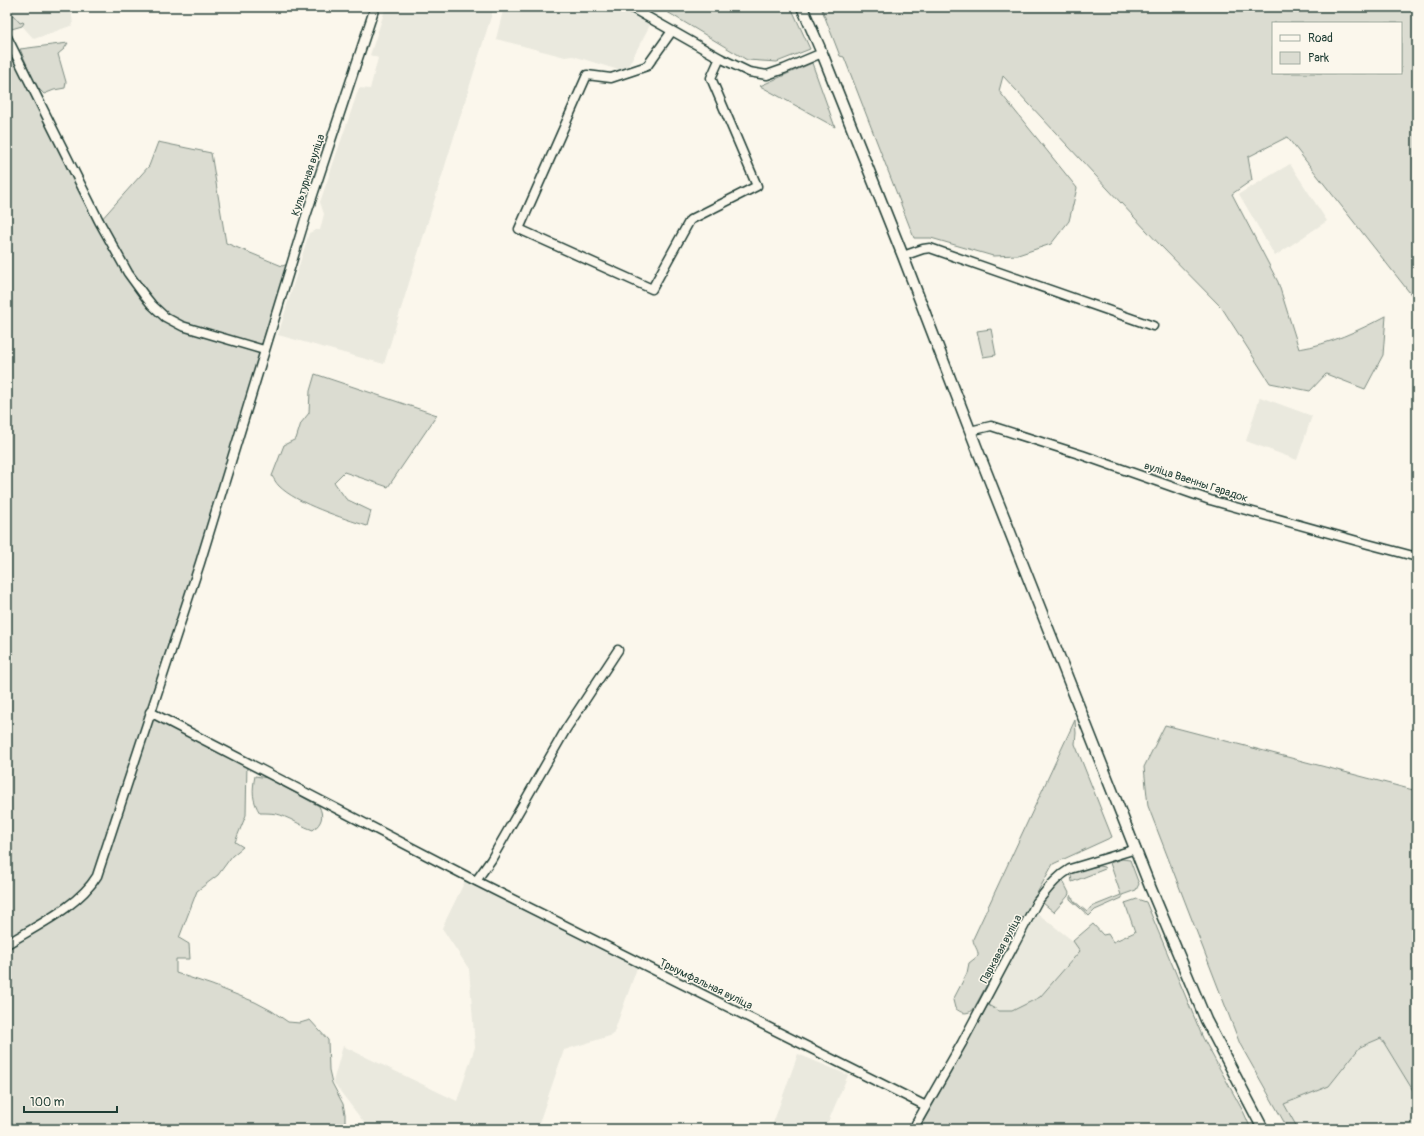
<svg xmlns="http://www.w3.org/2000/svg" width="1424" height="1136" font-family="Pangolin,sans-serif">
<rect width="100%" height="100%" fill="#fbf7ec"/>
<filter id="ink" filterUnits="userSpaceOnUse"><feTurbulence type="fractalNoise" baseFrequency=".025" numOctaves="2"/><feDisplacementMap in="SourceGraphic" scale="8" xChannelSelector="R" yChannelSelector="G"/><feConvolveMatrix kernelMatrix="1 2 1 2 8 2 1 2 1" color-interpolation-filters="sRGB"/></filter>
<g filter="url(#ink)">
<path fill="#eae9de" d="M 7,7 L 71,7 L 73,25 L 34,39 L 7,9 Z
M 386,7 L 494,7 L 384,364 L 278,335 L 309,233 L 316,230 L 320,230 L 324,214 L 320,202 L 359,88 L 370,89 L 378,58 L 370,55 Z
M 504,7 L 618,7 L 650,25 L 625,72 L 573,56 L 565,57 L 496,39 Z
M 1290,164 L 1327,221 L 1275,256 L 1239,194 Z
M 1260,397 L 1312,416 L 1297,460 L 1246,441 Z
M 465,881 L 637,968 L 613,1035 L 564,1050 L 537,1129 L 369,1129 L 333,1082 L 343,1046 L 457,1101 L 475,1047 L 469,969 L 442,928 Z
M 1037,913 L 1073,941 L 1080,951 L 1040,997 L 1013,1011 L 999,1011 L 986,1004 Z
M 1381,1038 L 1417,1097 L 1417,1129 L 1298,1129 L 1284,1104 L 1329,1086 L 1360,1047 Z
M 798,1054 L 848,1075 L 825,1129 L 771,1129 Z"/>
<path fill="#dbdcd1" stroke="#7d8c82" fill-rule="evenodd" d="M 659,7 L 791,7 L 810,49 L 777,62 L 747,60 Z
M 821,7 L 1417,7 L 1417,302 L 1287,137 L 1248,157 L 1252,180 L 1232,194 L 1278,282 L 1299,349 C 1330,344 1358,331 1386,316 L 1383,355 L 1365,389 L 1326,374 L 1310,391 L 1270,383 L 1222,308 L 1160,245 L 1003,76 L 999,91 L 1077,188 L 1069,221 L 1051,244 L 1018,255 L 993,256 L 931,238 L 914,238 L 844,57 L 840,56 ZM 1273,23 L 1401,23 L 1401,73 L 1273,73 Z
M 13,15 L 20,23 L 23,22 L 24,23 L 22,26 L 8,30 L 7,29 L 7,19 Z
M 7,37 L 100,221 L 149,166 L 158,142 L 211,153 L 226,243 L 282,266 L 292,263 L 150,712 L 247,762 L 246,815 L 235,842 L 243,847 L 232,856 L 218,875 L 197,891 L 179,938 L 189,944 L 190,959 L 176,959 L 176,973 L 212,985 L 255,1002 L 272,1011 L 288,1022 L 300,1023 L 310,1020 L 328,1040 L 329,1070 L 332,1083 L 343,1104 L 345,1114 L 345,1125 L 348,1129 L 7,1129 Z
M 68,43 L 64,49 L 58,54 L 66,82 L 65,88 L 54,90 L 44,94 L 36,86 L 20,49 Z
M 812,63 L 835,127 L 760,86 Z
M 991,329 L 996,355 L 983,357 L 977,331 Z
M 315,374 L 437,415 L 388,487 L 344,472 L 334,482 L 346,499 L 371,511 L 367,526 C 343,518 297,504 279,486 C 276,483 274,479 272,476 L 284,445 L 296,439 L 301,423 L 309,413 L 310,391 Z
M 1075,720 L 1076,733 L 1075,744 L 1112,837 L 1053,864 L 973,1010 C 966,1015 961,1013 955,1008 L 953,1000 L 967,973 L 969,963 L 978,956 C 979,950 973,945 973,939 Z
M 1165,725 L 1417,791 L 1417,814 L 1414,821 L 1417,822 L 1417,1097 L 1381,1038 L 1360,1047 L 1329,1086 L 1284,1104 L 1298,1129 L 1288,1129 L 1240,1044 L 1148,806 L 1144,767 Z
M 255,776 L 268,778 L 319,806 C 324,816 322,823 313,830 C 303,827 294,820 283,816 C 276,813 268,813 260,813 C 252,801 252,790 255,776 Z
M 1122,859 L 1130,860 L 1139,884 L 1136,890 L 1122,895 L 1122,898 L 1095,910 L 1089,916 L 1070,899 L 1070,897 L 1071,895 L 1074,901 L 1087,912 L 1091,907 L 1121,895 L 1110,863 Z
M 1099,866 L 1104,867 L 1105,869 L 1072,882 L 1071,875 L 1073,871 Z
M 1062,879 L 1069,893 L 1068,896 L 1054,912 L 1043,903 L 1043,900 Z
M 1137,899 L 1146,902 L 1203,1038 L 1244,1113 L 1251,1129 L 919,1129 L 988,1005 L 999,1011 L 1012,1011 L 1040,997 L 1080,951 L 1073,941 L 1093,924 L 1103,935 L 1108,934 L 1113,942 L 1135,932 L 1125,903 Z"/>
<g fill="none" stroke-linecap="round" stroke-linejoin="round">
<defs>
<path id="minor" d="M 630,7 L 720,58 L 749,72 L 767,75 L 784,69 L 822,53
M 672,31 L 647,66 L 611,78 L 587,75 L 519,229 L 652,289 L 690,220 L 757,186 L 711,78 L 720,58
M 7,37 L 99,221 L 128,273 L 144,295 L 152,305 L 165,317 L 182,326 L 264,350
M 903,256 L 923,249 L 930,248 L 1153,326
M 970,431 L 991,426 L 1082,455 L 1210,500 L 1368,544 L 1417,557
M 150,712 L 476,881 L 926,1106
M 476,881 L 491,860 L 566,729 L 618,650
M 7,944 C 36,926 79,906 97,876 L 200,563 L 306,216 L 375,7
M 913,1129 L 962,1043 L 1037,902 C 1047,890 1056,877 1070,869 L 1136,849"/>
<path id="major" d="M 802,7 L 822,53 L 903,256 L 976,446 L 1151,889 L 1206,1020 L 1263,1129"/>
</defs>
<use href="#minor" stroke="#1f3d34" stroke-width="11"/>
<use href="#major" stroke="#1f3d34" stroke-width="13"/>
<use href="#minor" stroke="#fbf7ec" stroke-width="8"/>
<use href="#major" stroke="#fbf7ec" stroke-width="10"/>
</g>
</g>
<g text-anchor="middle" dominant-baseline="central" stroke-width="3" stroke-linejoin="round" paint-order="stroke">
<g font-size="11" fill="#1f3d34" stroke="#fbf7ec">
<text transform="translate(308 175) rotate(-72)">Культурная вуліца</text>
<text transform="translate(1196 482) rotate(18)">вуліца Ваенны Гарадок</text>
<text transform="translate(1001 949) rotate(-62)">Паркавая вуліца</text>
<text transform="translate(706 984) rotate(26)">Трыумфальная вуліца</text>
</g>
</g>
<rect width="1424" height="1136" fill="none" stroke="#fbf7ec" stroke-width="24"/>
<rect x="12" y="12" width="1400" height="1112" fill="none" stroke="#1f3d34" stroke-width="1.5" filter="url(#ink)"/>
<rect x="1272" y="22" width="130" height="52" fill="#fbf7ec" stroke="#a3ada2"/>
<rect x="1280" y="35" width="20" height="6" fill="#fbf7ec" stroke="#a3ada2"/>
<text x="1308" y="42" font-size="12" fill="#1f3d34">Road</text>
<rect x="1280" y="52" width="20" height="12" fill="#dbdcd1" stroke="#a3ada2"/>
<text x="1308" y="62" font-size="12" fill="#1f3d34">Park</text>
<path d="M24 1106v6h93v-6" fill="none" stroke="#1f3d34" stroke-width="2"/>
<text x="30" y="1106" font-size="12" fill="#1f3d34" stroke="#fbf7ec" stroke-width="3" paint-order="stroke">100 m</text>
</svg>
